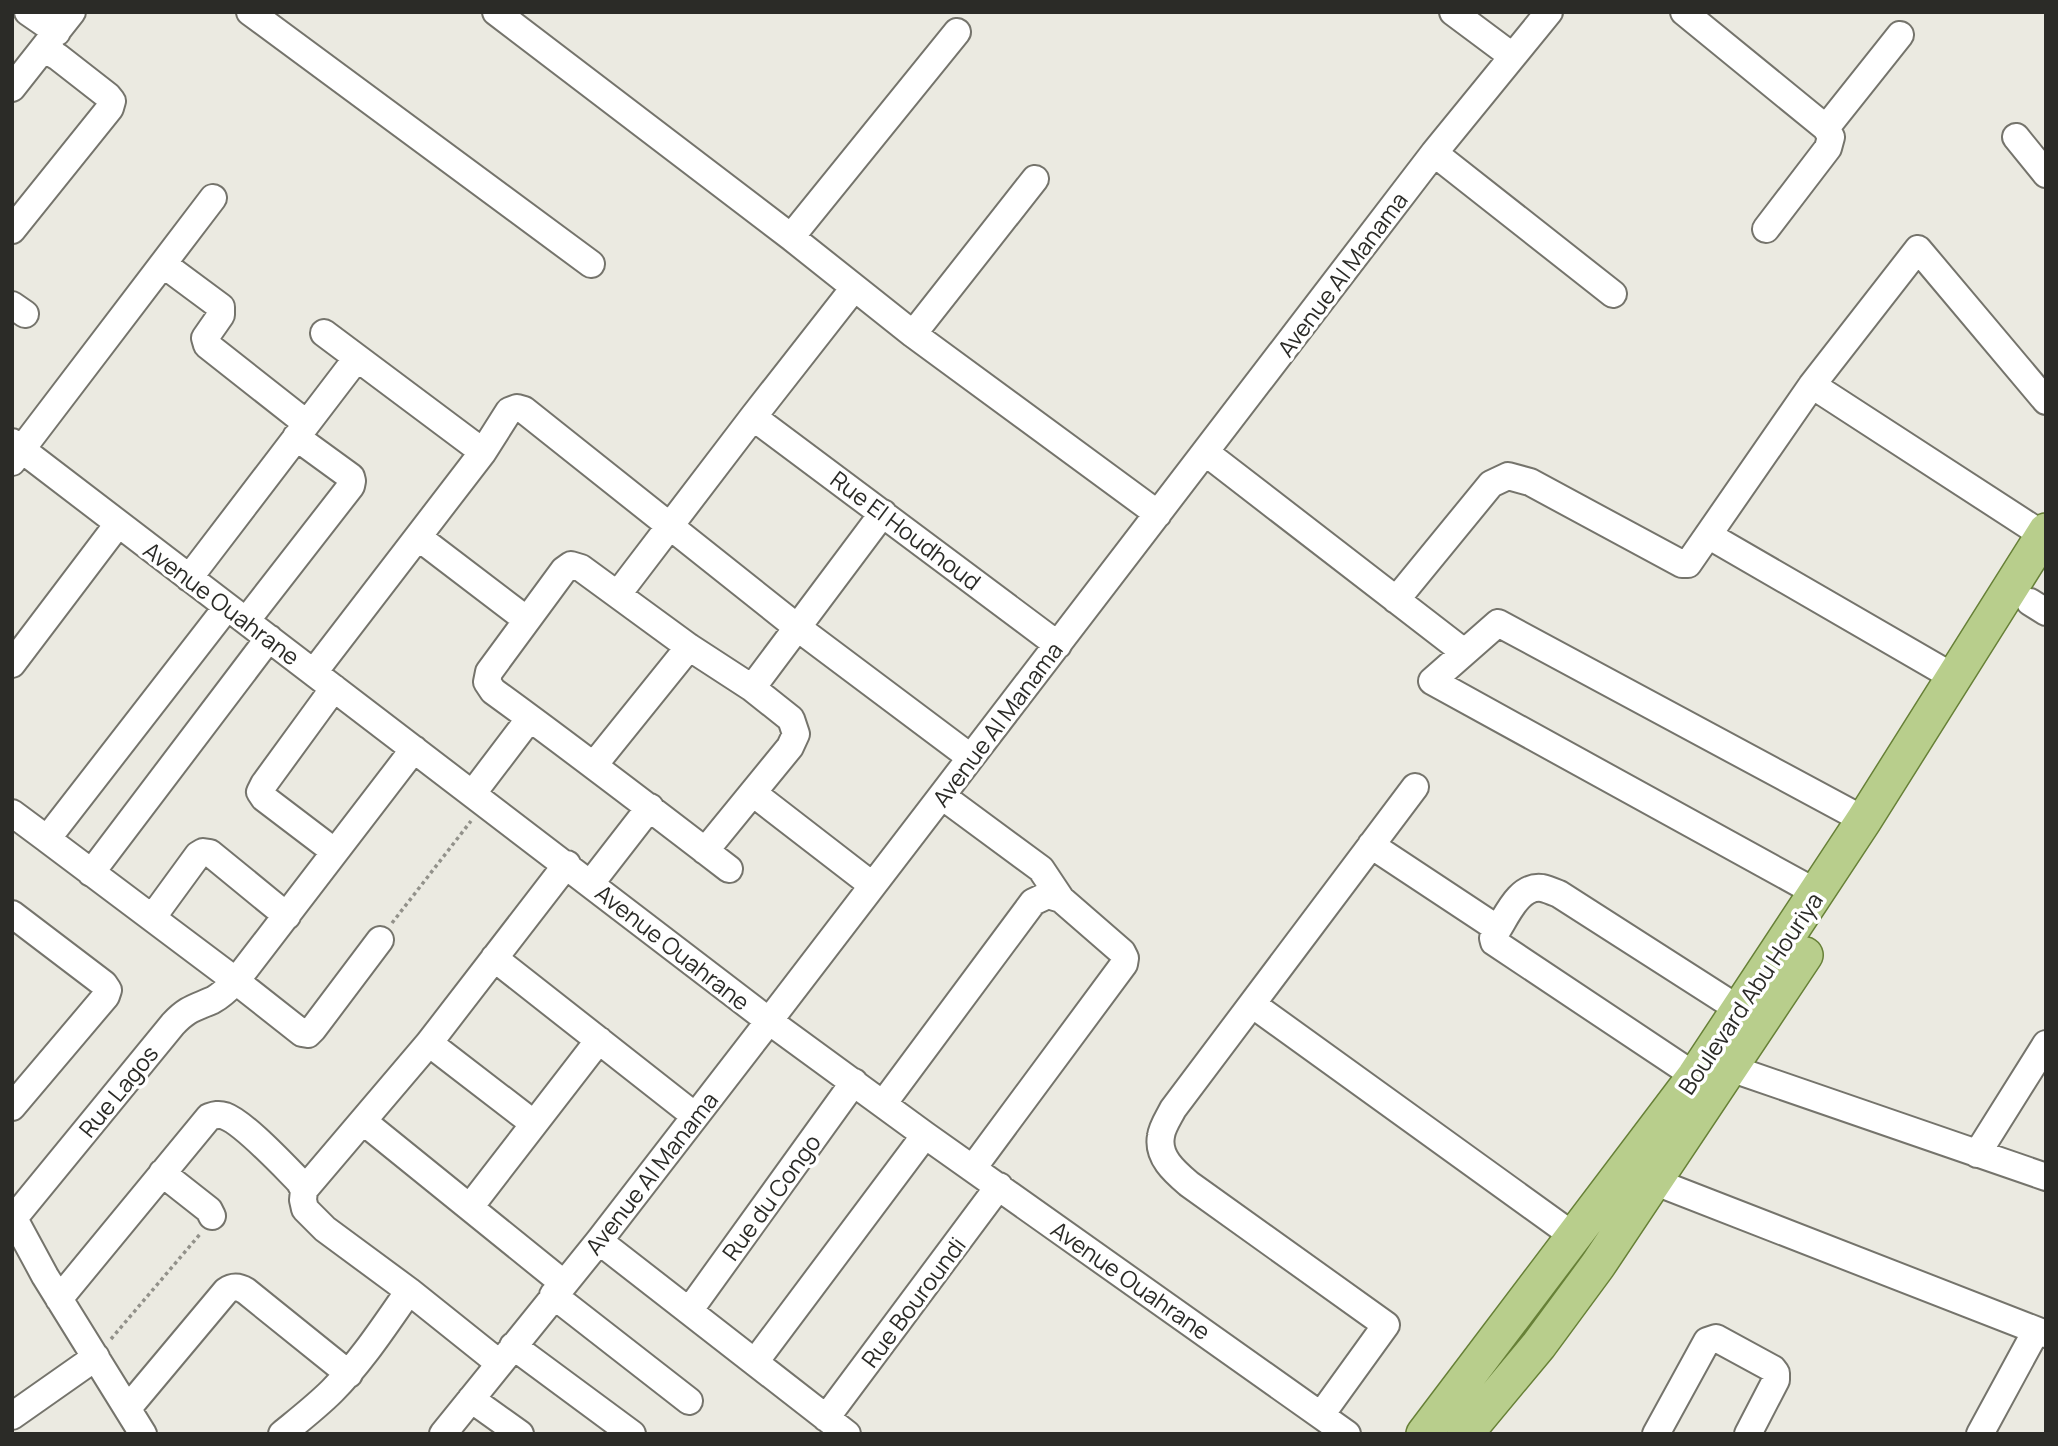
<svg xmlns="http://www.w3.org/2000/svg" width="2058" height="1446" font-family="Manrope,sans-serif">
<rect width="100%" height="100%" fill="#ebeae1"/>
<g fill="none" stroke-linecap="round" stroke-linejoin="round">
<defs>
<path id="minor" d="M 28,12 L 57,32
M 250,12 L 591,264
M 496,12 L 791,237 L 913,334 L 1158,514
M 1453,12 L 1512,56
M 1684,12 L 1826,128 L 1831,137 L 1828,148 L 1766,229
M 12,88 L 72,12
M 1826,128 L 1900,35
M 2016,137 L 2046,174
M 1434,153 L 1613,294
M 12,230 L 110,108 L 112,101 L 108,96 L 58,57 L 44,49
M 791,237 L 957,32
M 163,264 L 221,307 L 221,315 L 205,338 L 207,345 L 306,423
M 12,305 L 25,314
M 324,333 L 483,452
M 913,334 L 1035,179
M 1812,385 L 2043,535
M 753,417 L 1058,645
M 12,442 L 769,1021 L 925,1135 L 1347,1434
M 1205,452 L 1464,652
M 12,462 L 213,198
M 1708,535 L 1955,678
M 418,537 L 527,620
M 189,578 L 357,358
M 618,594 L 753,417 L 854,288
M 1396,600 L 1491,484 L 1508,476 L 1530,482 L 1682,564 L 1688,564 L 1812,385 L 1918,249 L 2046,401
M 2030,602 L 2046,612
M 227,607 L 47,839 L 236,981 L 302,1033 L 308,1034 L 313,1029 L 380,940
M 246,621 L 351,486 L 352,481 L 351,477 L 296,437
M 12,664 L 118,524
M 314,672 L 483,452 L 509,411 L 517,408 L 524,410 L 798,628 L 970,757
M 334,688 L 264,784 L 260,792 L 264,798 L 335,852
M 752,688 L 883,513
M 594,765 L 689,647
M 473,793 L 530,718
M 753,793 L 872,885
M 942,796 L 1041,869 L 1061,899
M 12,813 L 47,839
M 1371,845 L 1498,929 L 1493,938 L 1494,942 L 1695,1076
M 705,851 L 790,747 L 796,734 L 791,719 L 752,688 L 689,647 L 581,568 L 571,565 L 564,570 L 489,672 L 487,682 L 493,691 C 573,749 651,809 729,869
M 91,873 L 269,638
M 591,883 L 650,807
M 1817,893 L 1432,681 L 1498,623 L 1864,820
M 12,914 L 104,984 L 108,990 L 106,996 L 12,1107
M 152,918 L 198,855 L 203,852 L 210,853 L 287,916
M 1498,929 C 1508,913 1520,885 1542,888 C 1547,889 1554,892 1559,894 L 1740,1010
M 494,958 L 695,1116
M 1252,1004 L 1575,1237
M 429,1043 L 533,1123
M 1730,1068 L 2046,1177
M 883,1104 L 1033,902 L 1048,895 L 1061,899 L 1122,952 L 1125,958 L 1124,964 L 973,1168
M 364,1122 L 563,1283
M 1977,1154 L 2046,1044
M 162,1173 L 209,1210 L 212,1216
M 1653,1181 L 2046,1334
M 304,1190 L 429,1043 L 567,864
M 470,1207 L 599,1040
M 12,1215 L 45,1276 L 143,1434
M 14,1218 L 173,1024 C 188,1008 195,1008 213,1000 C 222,995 229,988 236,981 L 414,749
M 599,1241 L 847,1434
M 553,1295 L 689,1401
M 59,1299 L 209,1117 C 215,1115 219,1114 225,1116 C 244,1123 283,1165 299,1181 L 304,1190 L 303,1200 L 305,1209 L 325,1229 L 409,1291 L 499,1363
M 689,1311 L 854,1082
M 513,1346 L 632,1434
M 755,1362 L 925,1135
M 471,1399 L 520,1434
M 128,1408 L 226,1291 C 233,1286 238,1286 246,1291 L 349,1374
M 1321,1415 L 1386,1325 L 1189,1184 C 1175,1172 1157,1157 1161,1136 C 1162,1127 1169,1117 1173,1109 L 1415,787
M 12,1416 L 96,1357
M 826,1418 L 999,1186
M 282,1434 C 299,1420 317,1406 332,1391 C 362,1361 385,1325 409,1291
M 443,1434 L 599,1241 L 769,1021 L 1434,153 L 1549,12
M 1656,1434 L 1707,1341 L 1716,1338 L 1773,1369 L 1776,1373 L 1776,1380 L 1748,1434
M 1980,1434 L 2036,1331"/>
<path id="major" d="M 1424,1434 L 1695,1076 L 1864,820 L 2046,531
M 1465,1434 L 1539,1345 L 1598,1265 L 1805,955"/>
</defs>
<use href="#minor" stroke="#75746c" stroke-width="30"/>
<use href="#major" stroke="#678037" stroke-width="38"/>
<path stroke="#92918a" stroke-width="3.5" stroke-dasharray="3.5 3.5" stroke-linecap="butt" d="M 392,923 L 471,821
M 111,1339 L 201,1233"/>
<use href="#minor" stroke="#fff" stroke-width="26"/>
<use href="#major" stroke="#b8ce8c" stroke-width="35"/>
</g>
<g text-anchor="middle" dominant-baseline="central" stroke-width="7" stroke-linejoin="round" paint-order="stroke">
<g font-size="23" fill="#2b2b27" stroke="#fff">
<text transform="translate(1342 274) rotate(-53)">Avenue Al Manama</text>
<text transform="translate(906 530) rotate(37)">Rue El Houdhoud</text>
<text transform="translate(222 603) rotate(37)">Avenue Ouahrane</text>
<text transform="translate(997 724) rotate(-53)">Avenue Al Manama</text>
<text transform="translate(673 947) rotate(38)">Avenue Ouahrane</text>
<text transform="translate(1750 993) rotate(-56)">Boulevard Abu Houriya</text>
<text transform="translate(118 1091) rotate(-51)">Rue Lagos</text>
<text transform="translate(651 1173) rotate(-52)">Avenue Al Manama</text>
<text transform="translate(771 1197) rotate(-54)">Rue du Congo</text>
<text transform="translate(1131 1280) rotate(35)">Avenue Ouahrane</text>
<text transform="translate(913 1302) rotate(-53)">Rue Bouroundi</text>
</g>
</g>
<rect width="2058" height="1446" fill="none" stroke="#2b2b27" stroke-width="28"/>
</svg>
